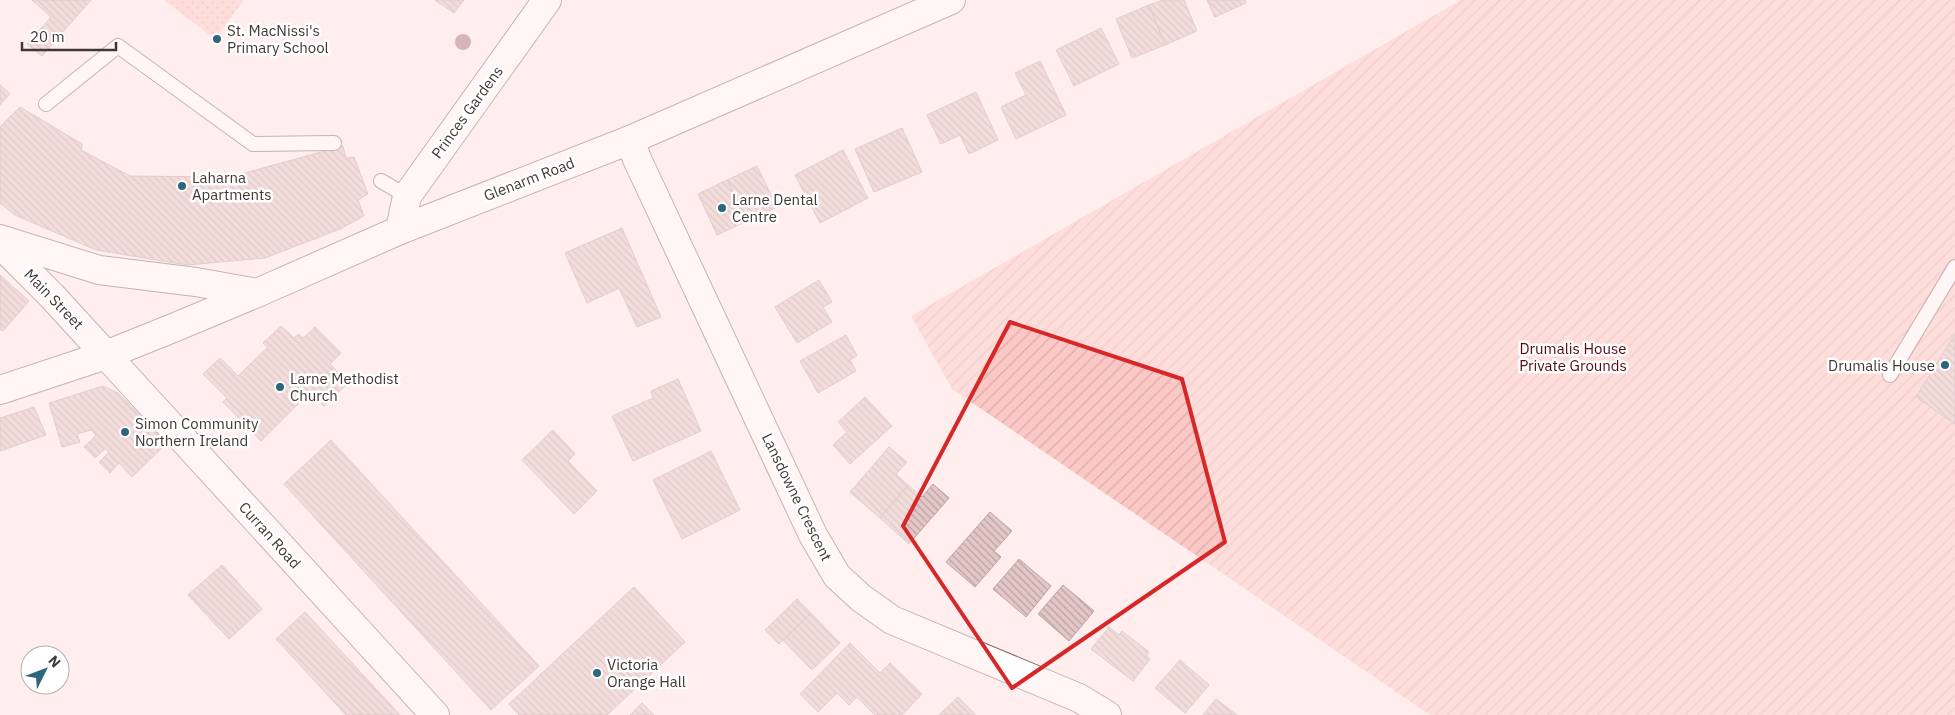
<svg xmlns="http://www.w3.org/2000/svg" width="1955" height="715" font-family="'IBM Plex Sans',sans-serif">
<defs>
<pattern id="park-dots" width="8" height="8" patternUnits="userSpaceOnUse" patternTransform="scale(1.25)"><rect width="8" height="8" fill="#fcc8c6"/><path d="M2 2h.1M6 6h.1" fill="none" stroke="#d9acab" stroke-width="1.8" stroke-linecap="round"/></pattern>
<pattern id="garden-furrows" width="10" height="10" patternUnits="userSpaceOnUse" patternTransform="scale(1.25)"><rect width="10" height="10" fill="#fcc8c6"/><path d="M-1 1l2-2M0 10L10 0M9 11l2-2" fill="none" stroke="#d9acab"/></pattern>
<pattern id="building-back-hatch" width="6" height="6" patternUnits="userSpaceOnUse" patternTransform="scale(1.25)"><rect width="6" height="6" fill="#e3c7c6"/><path d="M-1 5l2 2M0 0l6 6M5-1l2 2" fill="none" stroke="#baa2a2"/></pattern>
</defs>
<rect width="100%" height="100%" fill="#ffeeed"/>
<path fill="url(#park-dots)" d="M 164,0 L 244,0 L 215,39 Z"/>
<path fill="url(#garden-furrows)" d="M 1461,0 L 1955,0 L 1955,715 L 1430,715 L 952,389 L 911,316 Z"/>
<path fill="url(#building-back-hatch)" stroke="#bea4a3" d="M 32,0 L 91,0 L 42,56 L 27,44 L 51,17 Z
M 435,0 L 464,0 L 454,13 Z
M 1163,0 L 1184,0 L 1197,31 L 1165,45 L 1149,5 Z
M 1207,0 L 1245,0 L 1246,3 L 1215,17 Z
M 1149,5 L 1165,45 L 1132,58 L 1116,19 Z
M 1101,28 L 1119,64 L 1074,86 L 1056,50 Z
M 1040,61 L 1066,115 L 1016,139 L 1001,107 L 1026,95 L 1015,73 Z
M 0,85 L 10,94 L 0,105 Z
M 976,92 L 998,140 L 969,154 L 960,135 L 941,144 L 927,115 Z
M 20,107 L 82,144 L 81,150 L 130,176 L 230,177 L 343,146 L 346,158 L 354,157 L 368,194 L 358,200 L 364,216 L 340,229 L 265,258 L 187,265 L 96,250 L 15,215 L 0,203 L 0,127 Z
M 902,128 L 922,172 L 874,192 L 855,149 Z
M 843,150 L 868,198 L 820,223 L 795,175 Z
M 757,166 L 777,207 L 747,221 L 727,180 Z
M 727,180 L 747,221 L 717,235 L 698,194 Z
M 622,228 L 661,317 L 637,327 L 619,288 L 587,303 L 565,253 Z
M 0,275 L 29,301 L 3,331 L 0,329 Z
M 819,280 L 832,302 L 823,307 L 832,322 L 797,343 L 775,307 Z
M 281,326 L 294,338 L 299,334 L 303,338 L 315,327 L 341,353 L 330,364 L 348,383 L 324,406 L 310,392 L 261,441 L 223,402 L 227,398 L 203,374 L 220,358 L 238,376 L 268,347 L 263,343 Z
M 1955,334 L 1955,424 L 1916,397 Z
M 846,335 L 857,356 L 850,360 L 856,371 L 818,393 L 800,361 Z
M 678,379 L 701,431 L 633,461 L 612,416 L 653,398 L 651,391 Z
M 103,386 L 118,393 L 167,443 L 132,477 L 119,463 L 110,473 L 99,462 L 109,452 L 105,449 L 95,458 L 84,447 L 96,435 L 91,430 L 77,434 L 80,442 L 62,447 L 49,403 Z
M 865,397 L 892,426 L 850,464 L 833,445 L 847,432 L 838,422 Z
M 34,407 L 46,435 L 0,451 L 0,418 Z
M 553,430 L 575,454 L 568,461 L 597,491 L 574,514 L 522,460 Z
M 331,440 L 539,666 L 491,710 L 284,484 Z
M 889,447 L 907,462 L 896,474 L 908,485 L 880,518 L 850,492 Z
M 711,451 L 740,510 L 682,539 L 653,480 Z
M 933,484 L 949,498 L 909,544 L 880,518 L 908,485 L 922,497 Z
M 990,512 L 1012,531 L 994,551 L 1001,557 L 975,587 L 946,562 Z
M 1019,559 L 1051,586 L 1026,617 L 993,589 Z
M 222,565 L 262,609 L 229,639 L 188,595 Z
M 1063,585 L 1094,611 L 1069,641 L 1038,614 Z
M 634,587 L 685,642 L 607,715 L 519,715 L 509,704 Z
M 797,599 L 811,613 L 779,644 L 765,630 Z
M 305,612 L 400,715 L 346,715 L 276,639 Z
M 811,613 L 840,643 L 812,670 L 783,640 Z
M 1109,627 L 1119,635 L 1122,631 L 1149,652 L 1146,656 L 1150,659 L 1133,681 L 1091,649 Z
M 850,643 L 880,673 L 890,663 L 922,694 L 902,715 L 875,715 L 857,697 L 849,705 L 837,693 L 818,712 L 800,694 Z
M 1180,660 L 1209,685 L 1185,713 L 1155,688 Z
M 958,697 L 976,715 L 939,715 Z
M 1216,699 L 1237,715 L 1203,715 Z
M 642,703 L 654,715 L 630,715 Z"/>
<g fill="none" stroke-linecap="round" stroke-linejoin="round">
<defs>
<path id="service" d="M 46,104 L 118,46 L 253,144 L 334,143
M 381,181 L 407,196
M 1890,375 L 1955,267"/>
<path id="minor" d="M 630,140 L 637,159 L 813,535 L 837,576 L 861,598 L 892,620 L 1079,698 L 1107,715
M 106,355 L 435,715"/>
<path id="tertiary" d="M 400,230 L 407,196 L 547,0
M 0,244 L 52,296 L 106,355"/>
<path id="primary" d="M 0,239 L 99,270 L 196,282 L 257,293
M 0,390 L 106,355 L 178,326 L 257,293 L 400,230 L 630,140 L 951,0"/>
</defs>
<use href="#service" stroke="#836a69" stroke-width="16"/>
<use href="#minor" stroke="#836a69" stroke-width="30"/>
<use href="#tertiary" stroke="#836a69" stroke-width="30"/>
<use href="#primary" stroke="#836a69" stroke-width="30"/>
<use href="#service" stroke="#fff" stroke-width="14"/>
<use href="#minor" stroke="#fff" stroke-width="28"/>
<use href="#tertiary" stroke="#fff" stroke-width="28"/>
<use href="#primary" stroke="#fff" stroke-width="28"/>
</g>
<circle fill="#a27076" cx="463" cy="42" r="8"/>
<path d="M0 0H1955V715H0ZM 1010,322 L 1182,379 L 1225,542 L 1012,688 L 903,526 Z" fill="#ffeeed" fill-opacity=".55" fill-rule="evenodd"/>
<path fill="none" stroke="#d62828" stroke-width="4" stroke-linejoin="round" d="M 1010,322 L 1182,379 L 1225,542 L 1012,688 L 903,526 Z"/>
<g fill="#2d667f" stroke="#fff" stroke-width="2">
<circle cx="217" cy="39" r="5"/>
<circle cx="182" cy="186" r="5"/>
<circle cx="722" cy="208" r="5"/>
<circle cx="1945" cy="365" r="5"/>
<circle cx="280" cy="387" r="5"/>
<circle cx="125" cy="432" r="5"/>
<circle cx="597" cy="673" r="5"/>
</g>
<g text-anchor="middle" dominant-baseline="central" stroke-width="5" stroke-linejoin="round" paint-order="stroke">
<g font-size="15" fill="#423737" stroke="#fff" text-anchor="start">
<text x="227" y="30">St. MacNissi's<tspan x="227" dy="17">Primary School</tspan></text>
<text x="192" y="177">Laharna<tspan x="192" dy="17">Apartments</tspan></text>
<text x="732" y="199">Larne Dental<tspan x="732" dy="17">Centre</tspan></text>
<text x="1935" y="365" text-anchor="end">Drumalis House</text>
<text x="290" y="378">Larne Methodist<tspan x="290" dy="17">Church</tspan></text>
<text x="135" y="423">Simon Community<tspan x="135" dy="17">Northern Ireland</tspan></text>
<text x="607" y="664">Victoria<tspan x="607" dy="17">Orange Hall</tspan></text>
</g>
<g font-size="15" fill="#423737" stroke="#fff">
<text transform="translate(467 112) rotate(-54)">Princes Gardens</text>
<text transform="translate(529 179) rotate(-21)">Glenarm Road</text>
<text transform="translate(54 299) rotate(46)">Main Street</text>
<text transform="translate(797 497) rotate(64)">Lansdowne Crescent</text>
<text transform="translate(270 535) rotate(48)">Curran Road</text>
</g>
<g font-size="15" fill="#560915" stroke="#fff">
<text x="1573" y="348">Drumalis House<tspan x="1573" dy="17">Private Grounds</tspan></text>
</g>
</g>
<g transform="translate(45 670) rotate(48)"><circle r="24" fill="#ffffff" stroke="#b3afaf"/>
<path d="M0-4L9 19L0 12L-9 19Z" fill="#2d667f"/>
<text y="-8" font-size="14" font-weight="bold" text-anchor="middle" fill="#423737">N</text>
</g>
<path d="M22 42v8h94v-8" fill="none" stroke="#423737" stroke-width="2.5"/>
<text x="30" y="42" font-size="15" fill="#423737" stroke="#ffffff" stroke-width="4" paint-order="stroke">20 m</text>
</svg>
